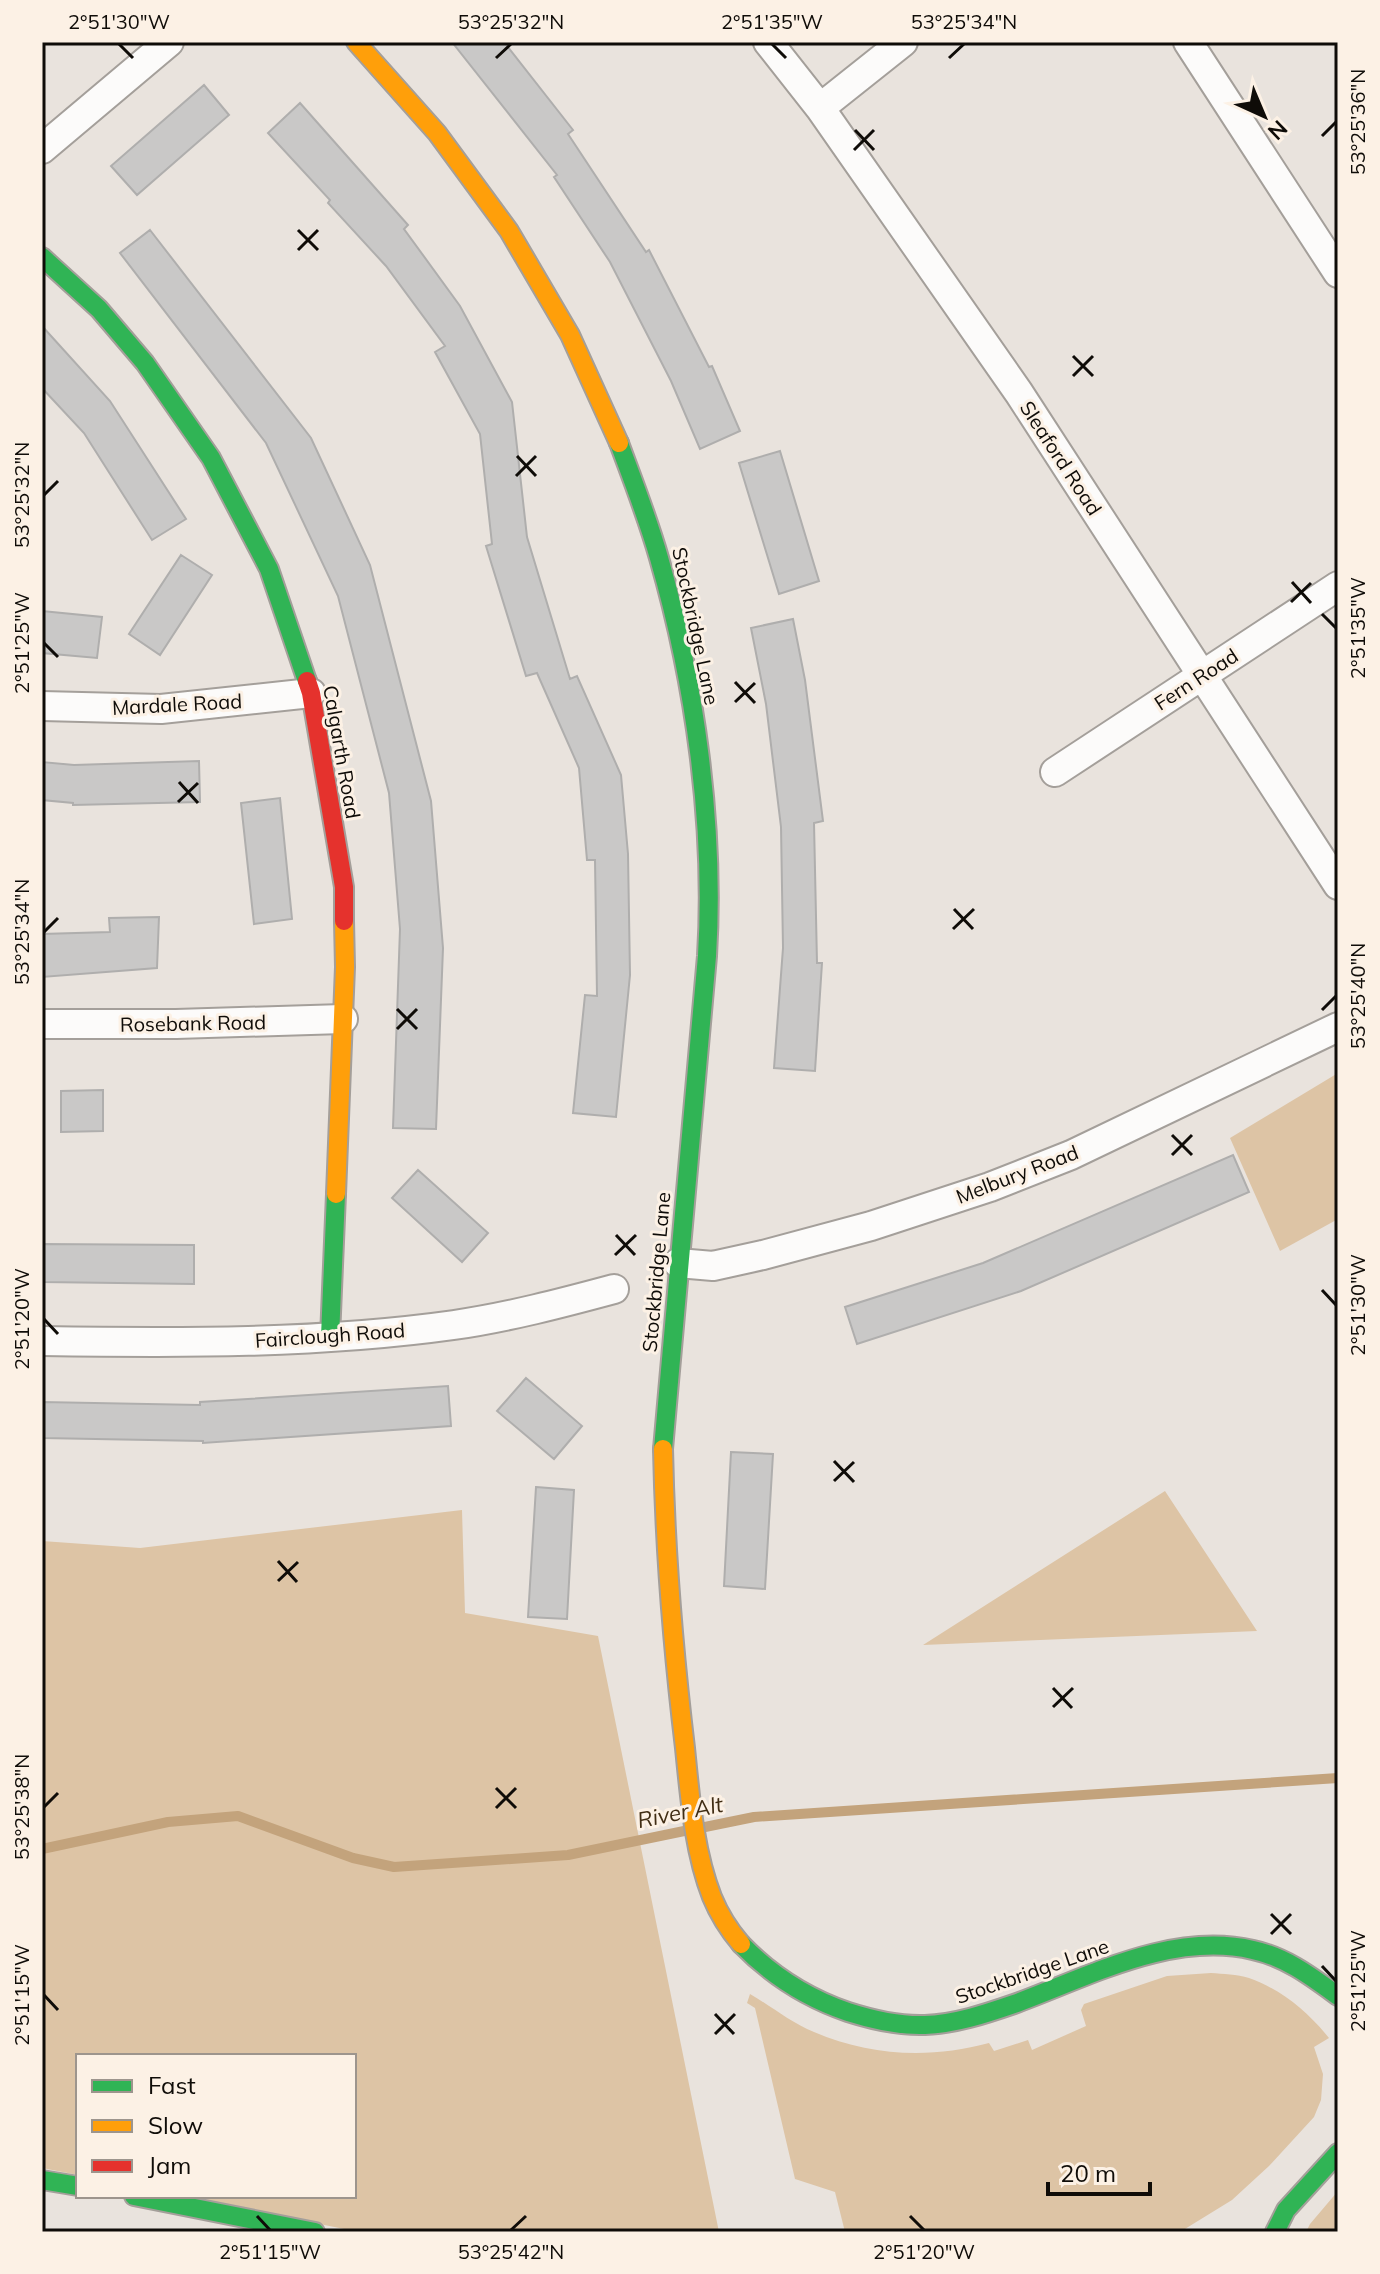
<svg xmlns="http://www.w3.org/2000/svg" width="1380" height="2274" font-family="Mulish,sans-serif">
<rect width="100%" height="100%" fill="#e9e3dd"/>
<path fill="#ddc4a5" d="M 1338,1073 L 1338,1219 L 1280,1251 L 1230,1138 Z
M 1165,1491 L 1257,1631 L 923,1645 Z
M 462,1510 L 465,1613 L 598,1636 L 719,2232 L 359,2232 L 182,2196 L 354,2196 L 354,2056 L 78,2056 L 78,2175 L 42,2168 L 42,1541 L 140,1548 Z
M 1211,1973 C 1223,1974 1237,1974 1249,1978 C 1282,1990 1307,2011 1329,2038 L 1314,2047 L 1323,2074 L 1321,2100 L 1314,2117 L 1269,2166 L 1232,2200 L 1180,2232 L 845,2232 L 835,2192 L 795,2179 L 755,2008 L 747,2003 L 750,1994 C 771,2006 791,2023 814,2032 C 870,2056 930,2059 989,2043 L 994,2051 L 1028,2040 L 1032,2050 L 1086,2026 L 1081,2010 L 1084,2004 L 1167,1976 Z
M 1338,2191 L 1338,2232 L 1306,2232 L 1310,2224 Z"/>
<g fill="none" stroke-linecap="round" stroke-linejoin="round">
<path stroke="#c3a37c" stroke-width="10" d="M 705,1827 L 754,1817 L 1338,1778
M 42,1849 L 168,1822 L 238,1816 L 353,1858 L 394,1867 L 568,1855 L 689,1830"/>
</g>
<path fill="#c9c8c7" stroke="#afaead" stroke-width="2" d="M 452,42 L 504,42 L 573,130 L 568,134 L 646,252 L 649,250 L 709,367 L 712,366 L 740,431 L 700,449 L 671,381 L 610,262 L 554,177 L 557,175 Z
M 204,85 L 229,115 L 137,195 L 111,166 Z
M 300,103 L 408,225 L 404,229 L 460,306 L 512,402 L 527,537 L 570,679 L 577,676 L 621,775 L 628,854 L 630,975 L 616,1117 L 573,1113 L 585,995 L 597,996 L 595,860 L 587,860 L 579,768 L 537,673 L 526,676 L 486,546 L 492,544 L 480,434 L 435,352 L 445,346 L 386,266 L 328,203 L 330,200 L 268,133 Z
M 150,230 L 311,438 L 370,565 L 431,801 L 443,948 L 436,1129 L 393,1128 L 400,929 L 389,793 L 338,596 L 266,443 L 120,253 Z
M 42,326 L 110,401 L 186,519 L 152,540 L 84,433 L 42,388 Z
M 780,451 L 819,581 L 779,594 L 739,463 Z
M 181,555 L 212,575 L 160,655 L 129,634 Z
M 42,611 L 102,617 L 97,658 L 42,653 Z
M 793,619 L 805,680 L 823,821 L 814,823 L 817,963 L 822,963 L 815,1071 L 774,1068 L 783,948 L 781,827 L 766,704 L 751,628 Z
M 199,761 L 200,802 L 73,805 L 73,803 L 42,800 L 42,762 L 74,765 Z
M 280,798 L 292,919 L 254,924 L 241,803 Z
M 159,917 L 157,968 L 42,977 L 42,934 L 110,932 L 109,918 Z
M 103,1090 L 103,1131 L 61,1132 L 61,1091 Z
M 1233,1155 L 1249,1192 L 1021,1291 L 857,1344 L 845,1307 L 983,1263 Z
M 418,1170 L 488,1233 L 462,1262 L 392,1198 Z
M 42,1244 L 194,1245 L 194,1284 L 42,1282 Z
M 526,1378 L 582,1426 L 554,1459 L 497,1411 Z
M 448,1386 L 451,1426 L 203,1443 L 203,1441 L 42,1438 L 42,1402 L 200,1405 L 200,1402 Z
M 731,1452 L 773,1454 L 765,1589 L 724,1586 Z
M 536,1487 L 574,1490 L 567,1619 L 528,1617 Z"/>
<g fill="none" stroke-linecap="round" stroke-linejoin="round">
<defs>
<path id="street" d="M 768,42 L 820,108 L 1019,393 L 1338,885
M 1188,42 L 1338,273
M 820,108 L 903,42
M 42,149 L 169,42
M 42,706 L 161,709 L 311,693
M 1055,772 L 1338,586
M 42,1024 L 176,1024 L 343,1019
M 678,1263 L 713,1266 L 763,1255 L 871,1226 L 990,1187 L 1071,1155 L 1338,1027
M 42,1341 C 179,1343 318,1344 454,1325 C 509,1317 562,1303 614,1289"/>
<path id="fast" d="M 42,257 L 99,309 L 145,363 L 211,458 L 269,569 L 307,681
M 619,443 C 633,481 648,519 659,558 C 695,683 715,826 707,956 L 663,1449
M 330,1337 L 336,1194
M 741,1944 C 771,1975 807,1998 848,2012 C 873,2020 899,2026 925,2025 C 955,2024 985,2014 1014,2004 C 1088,1977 1172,1931 1253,1950 C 1286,1957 1312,1977 1338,1996
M 42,2180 L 78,2186
M 134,2196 L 315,2232
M 1275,2232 L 1286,2210 L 1338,2153"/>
<path id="slow" d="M 356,42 L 437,133 L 509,231 L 570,335 L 619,443
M 336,1194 L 345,967 L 344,921
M 663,1449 C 665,1549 673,1648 685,1748 C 690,1797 694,1851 712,1897 C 719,1914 729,1930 741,1944"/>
<path id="jam" d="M 307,681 L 311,693 L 344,887 L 344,921"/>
</defs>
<use href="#street" stroke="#a49f9a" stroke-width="32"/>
<use href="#fast" stroke="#a49f9a" stroke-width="22"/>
<use href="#slow" stroke="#a49f9a" stroke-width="22"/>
<use href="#jam" stroke="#a49f9a" stroke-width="22"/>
<use href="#street" stroke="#fcfbfa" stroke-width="28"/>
<use href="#fast" stroke="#30b455" stroke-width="18"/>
<use href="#slow" stroke="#ff9f0a" stroke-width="18"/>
<use href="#jam" stroke="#e5322d" stroke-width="18"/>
</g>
<path fill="none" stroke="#0f0c08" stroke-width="3" d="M 119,44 L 133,58M 772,44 L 786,58M 496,58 L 511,44M 949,58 L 964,44M 855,130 L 874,150M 1322,136 L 1336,122M 854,150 L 874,130M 298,230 L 318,250M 298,250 L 318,230M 1073,356 L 1093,376M 1073,376 L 1093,356M 517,456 L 536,476M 516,476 L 536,456M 44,495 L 58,481M 1292,582 L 1311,603M 1291,602 L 1311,583M 1322,614 L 1336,628M 44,643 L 58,657M 735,682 L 755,703M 735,702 L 755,683M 179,782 L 198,803M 178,802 L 198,783M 954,909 L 973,929M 953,929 L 974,909M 44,932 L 58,918M 397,1009 L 417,1029M 1322,1010 L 1336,996M 397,1029 L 417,1009M 1172,1135 L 1192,1155M 1172,1155 L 1192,1135M 616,1235 L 635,1255M 615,1255 L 636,1235M 1322,1290 L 1336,1305M 44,1319 L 58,1334M 834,1461 L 854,1482M 834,1481 L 854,1462M 278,1561 L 297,1582M 278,1581 L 298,1562M 1053,1688 L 1072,1708M 1053,1707 L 1073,1688M 496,1788 L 516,1808M 44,1807 L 58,1793M 496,1808 L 516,1788M 1271,1914 L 1291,1934M 1271,1934 L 1291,1914M 1322,1966 L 1336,1981M 44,1995 L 58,2010M 715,2014 L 734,2034M 715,2034 L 735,2014M 257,2216 L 270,2230M 910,2216 L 924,2230M 511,2230 L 526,2216"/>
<g text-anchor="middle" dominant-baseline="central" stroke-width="6" stroke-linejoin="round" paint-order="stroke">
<g font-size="20" fill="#0f0c08" stroke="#fcf1e5">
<text transform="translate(1061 458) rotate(57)">Sleaford Road</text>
<text transform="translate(696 626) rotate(78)">Stockbridge Lane</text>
<text transform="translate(1196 679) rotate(-33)">Fern Road</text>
<text transform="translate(177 704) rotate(-3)">Mardale Road</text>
<text transform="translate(342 752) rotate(80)">Calgarth Road</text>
<text transform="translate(193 1023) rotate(-1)">Rosebank Road</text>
<text transform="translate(1017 1174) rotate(-21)">Melbury Road</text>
<text transform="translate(656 1272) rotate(-85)">Stockbridge Lane</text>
<text transform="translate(330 1335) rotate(-4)">Fairclough Road</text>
<text transform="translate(1032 1971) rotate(-19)">Stockbridge Lane</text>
</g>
<g font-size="22" font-style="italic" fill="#402d14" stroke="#fcf1e5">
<text transform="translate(680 1812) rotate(-11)">River Alt</text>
</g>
</g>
<rect width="1380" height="2274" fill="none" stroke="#fcf1e5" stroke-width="88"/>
<rect x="76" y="2054" width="280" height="144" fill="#fcf1e5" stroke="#9d958d" stroke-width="2"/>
<rect x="92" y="2080" width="40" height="12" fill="#30b455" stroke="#9d958d" stroke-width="2"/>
<text x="148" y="2094" font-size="24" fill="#0f0c08">Fast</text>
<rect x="92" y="2120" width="40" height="12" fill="#ff9f0a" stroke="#9d958d" stroke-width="2"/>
<text x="148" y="2134" font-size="24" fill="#0f0c08">Slow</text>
<rect x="92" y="2160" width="40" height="12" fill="#e5322d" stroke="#9d958d" stroke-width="2"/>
<text x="148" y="2174" font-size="24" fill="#0f0c08">Jam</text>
<g transform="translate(1264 116) rotate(136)" stroke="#fcf1e5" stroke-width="6" paint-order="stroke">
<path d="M0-6L14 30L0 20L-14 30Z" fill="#0f0c08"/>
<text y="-12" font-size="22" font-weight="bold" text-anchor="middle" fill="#0f0c08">N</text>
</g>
<path d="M1048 2182v12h102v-12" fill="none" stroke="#0f0c08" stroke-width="4"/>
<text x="1060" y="2182" font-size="24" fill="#0f0c08" stroke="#fcf1e5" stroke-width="6" paint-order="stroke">20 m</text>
<rect x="44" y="44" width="1292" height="2186" fill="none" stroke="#0f0c08" stroke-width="3"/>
<g font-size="20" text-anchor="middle" fill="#0f0c08">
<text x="119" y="29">2°51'30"W</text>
<text x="511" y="29">53°25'32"N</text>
<text x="772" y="29">2°51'35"W</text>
<text x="964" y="29">53°25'34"N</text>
<text transform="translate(1358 122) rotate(-90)" y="7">53°25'36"N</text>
<text transform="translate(22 495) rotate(-90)" y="7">53°25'32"N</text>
<text transform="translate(1358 628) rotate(-90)" y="7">2°51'35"W</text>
<text transform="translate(22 643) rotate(-90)" y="7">2°51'25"W</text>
<text transform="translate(22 932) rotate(-90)" y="7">53°25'34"N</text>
<text transform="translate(1358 996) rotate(-90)" y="7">53°25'40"N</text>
<text transform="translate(1358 1305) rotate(-90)" y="7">2°51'30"W</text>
<text transform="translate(22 1319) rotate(-90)" y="7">2°51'20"W</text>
<text transform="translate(22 1807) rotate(-90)" y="7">53°25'38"N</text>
<text transform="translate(1358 1981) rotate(-90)" y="7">2°51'25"W</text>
<text transform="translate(22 1995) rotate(-90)" y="7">2°51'15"W</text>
<text x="270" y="2259">2°51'15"W</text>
<text x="511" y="2259">53°25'42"N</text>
<text x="924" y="2259">2°51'20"W</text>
</g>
</svg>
